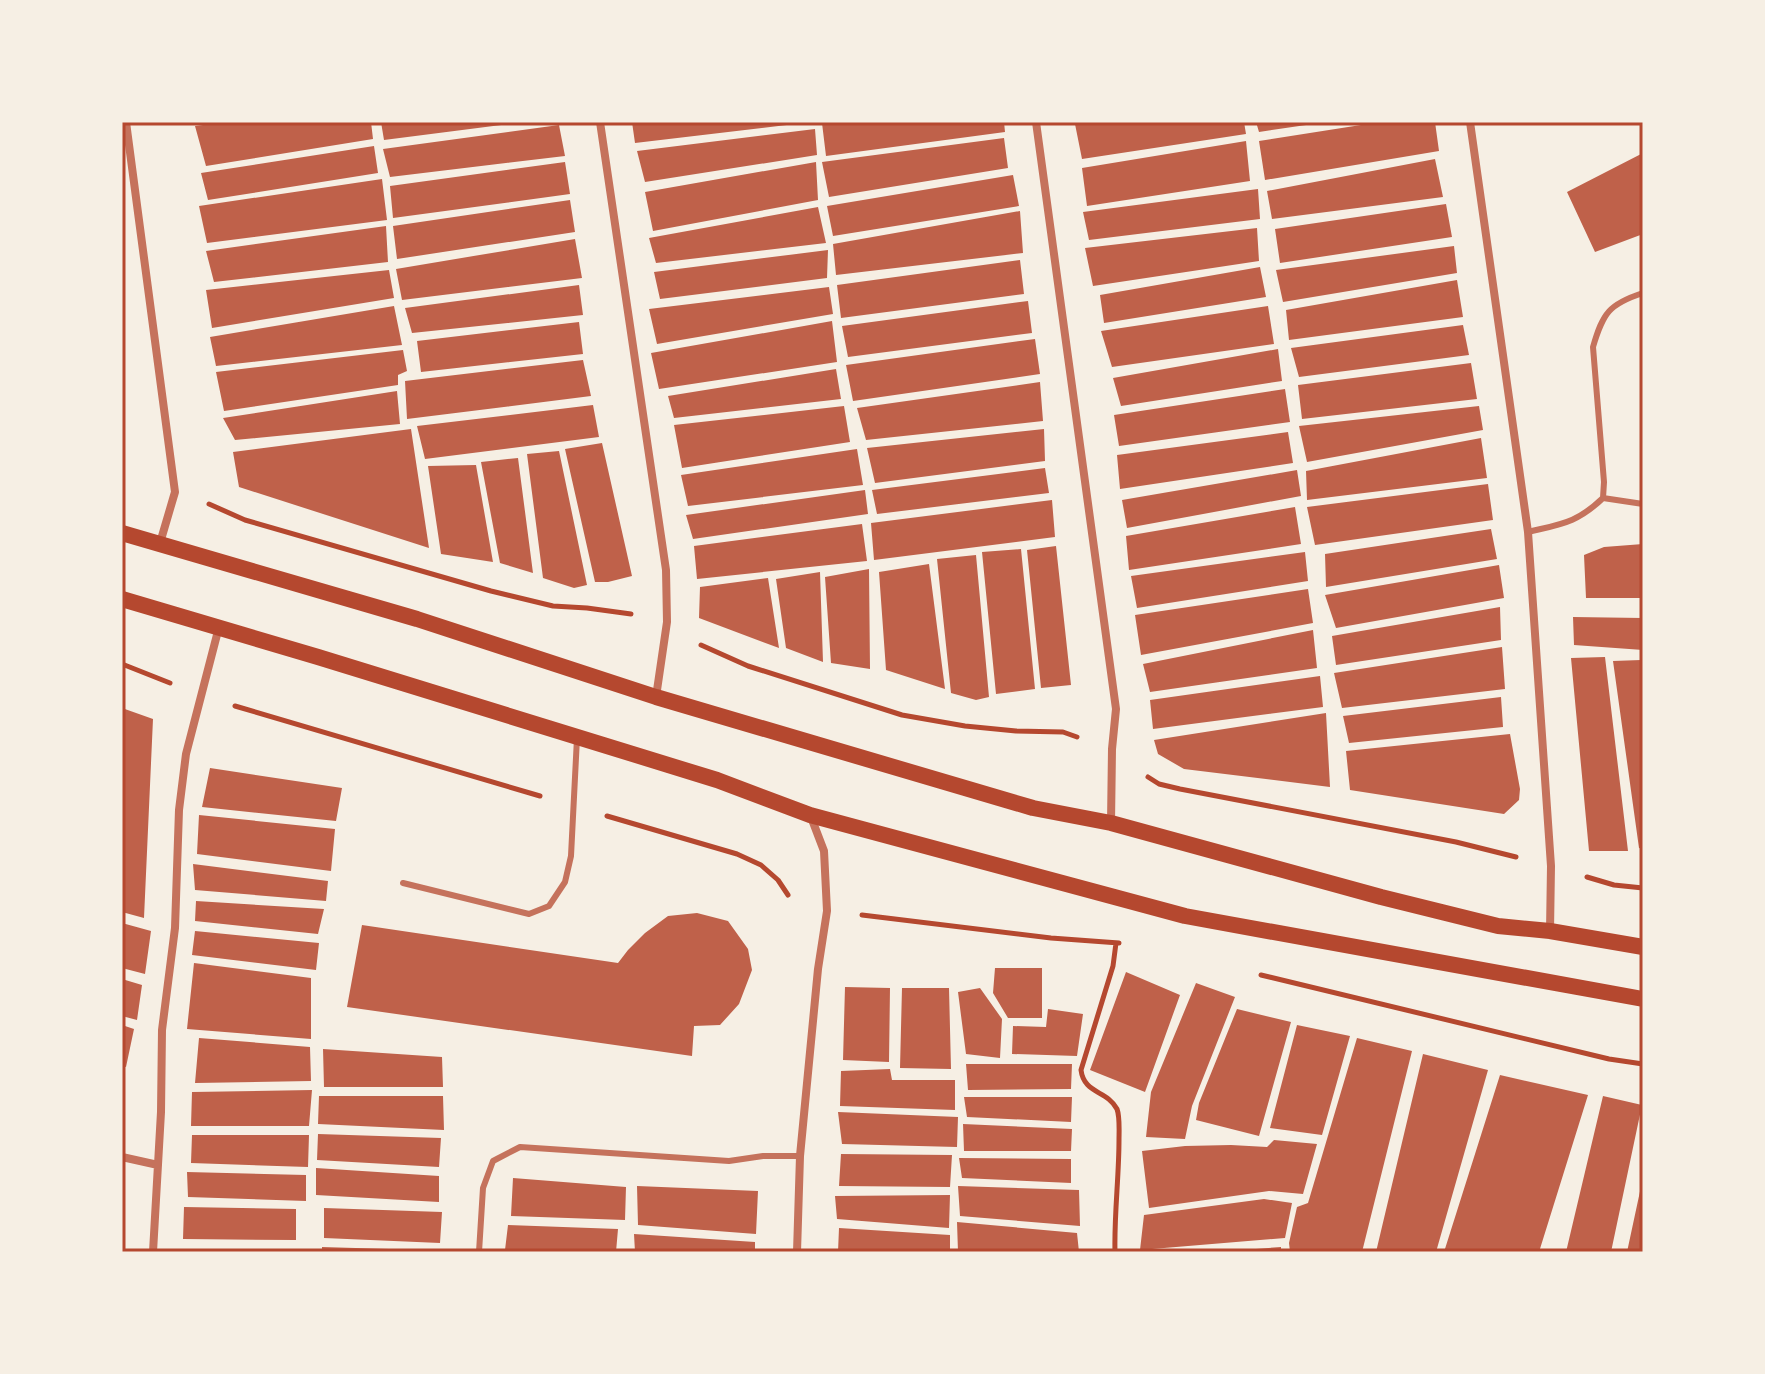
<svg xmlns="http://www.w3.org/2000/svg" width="1765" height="1374" font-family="Raleway,sans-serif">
<rect width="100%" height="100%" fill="#f6efe4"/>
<path fill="#bf614a" d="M 227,122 L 371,122 L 373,139 L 206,166 L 195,126 Z
M 381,122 L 509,122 L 509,124 L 384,140 Z
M 632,122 L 795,122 L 795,124 L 635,143 Z
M 831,122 L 1004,122 L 1005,132 L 826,156 L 822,123 Z
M 1087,122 L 1244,122 L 1246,134 L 1082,159 L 1075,124 Z
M 1256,122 L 1313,122 L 1313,124 L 1259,132 Z
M 1380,122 L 1435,122 L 1439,151 L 1265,180 L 1259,141 Z
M 559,125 L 565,156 L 390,177 L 383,149 Z
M 815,129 L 817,155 L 645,182 L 637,151 Z
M 1004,138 L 1008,168 L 829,197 L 822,162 Z
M 1246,141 L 1250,181 L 1087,206 L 1082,168 Z
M 374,146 L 378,173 L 208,200 L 201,173 Z
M 1643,153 L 1643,234 L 1595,252 L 1567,192 Z
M 1435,159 L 1443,197 L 1272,219 L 1267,191 Z
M 565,162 L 570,194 L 393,218 L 390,186 Z
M 816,162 L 818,200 L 653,231 L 645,192 Z
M 1013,175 L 1019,206 L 833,236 L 827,206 Z
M 382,179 L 387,220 L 207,243 L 199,206 Z
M 1258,189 L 1260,219 L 1089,240 L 1083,212 Z
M 570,200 L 575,232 L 397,259 L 393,226 Z
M 1446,204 L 1452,237 L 1280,263 L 1275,229 Z
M 818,207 L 826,243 L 656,263 L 649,238 Z
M 1020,211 L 1023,253 L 836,275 L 833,244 Z
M 386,226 L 388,262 L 214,282 L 206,251 Z
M 1257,228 L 1259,261 L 1093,286 L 1085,248 Z
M 575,239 L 582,278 L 402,300 L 396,269 Z
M 1454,246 L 1457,273 L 1283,302 L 1276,270 Z
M 828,250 L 827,278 L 660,299 L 654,272 Z
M 1020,260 L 1024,294 L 841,318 L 837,285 Z
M 1260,267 L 1266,297 L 1104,323 L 1100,295 Z
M 389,270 L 394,298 L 212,328 L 206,290 Z
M 1457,280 L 1463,317 L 1289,340 L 1286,310 Z
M 579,285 L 583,315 L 412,333 L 405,308 Z
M 829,287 L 833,314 L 657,344 L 649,309 Z
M 1028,301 L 1032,333 L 848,357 L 842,326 Z
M 394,306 L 402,345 L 216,366 L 210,337 Z
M 1268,306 L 1274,344 L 1112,367 L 1101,331 Z
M 832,321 L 837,362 L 659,389 L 651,353 Z
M 579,322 L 583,354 L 421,372 L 417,341 Z
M 1463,325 L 1469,355 L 1299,377 L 1291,348 Z
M 1035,339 L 1040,374 L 853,401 L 846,365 Z
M 1278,349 L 1282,381 L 1121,406 L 1113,378 Z
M 403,350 L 407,371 L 398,375 L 398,385 L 224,411 L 216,372 Z
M 583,360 L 591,396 L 407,419 L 405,381 Z
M 1471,363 L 1477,399 L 1302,419 L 1298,385 Z
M 836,369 L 841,399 L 674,418 L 668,396 Z
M 1040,382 L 1043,421 L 866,440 L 857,408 Z
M 1285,389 L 1290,422 L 1119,446 L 1114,415 Z
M 397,391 L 400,424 L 235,440 L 223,418 Z
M 593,405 L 599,437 L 425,459 L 417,426 Z
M 844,406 L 850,442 L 682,468 L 674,425 Z
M 1479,406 L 1483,430 L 1307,462 L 1299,426 Z
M 411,429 L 429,548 L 239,487 L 233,452 Z
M 1044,429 L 1045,461 L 875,483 L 867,448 Z
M 1288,432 L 1293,463 L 1120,489 L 1117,455 Z
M 1481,438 L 1487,478 L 1307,500 L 1306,471 Z
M 602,443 L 632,576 L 608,582 L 595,582 L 565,449 Z
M 857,449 L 863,485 L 688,506 L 681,475 Z
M 559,451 L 587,585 L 574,588 L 543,578 L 527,454 Z
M 518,458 L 533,573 L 500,563 L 481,462 Z
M 476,465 L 493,562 L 441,554 L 428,466 Z
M 1045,468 L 1049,493 L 877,514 L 872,490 Z
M 1297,470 L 1301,496 L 1127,528 L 1122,500 Z
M 1488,484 L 1493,520 L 1315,545 L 1307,507 Z
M 865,490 L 868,514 L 693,539 L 686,515 Z
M 1052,500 L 1055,537 L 874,560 L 871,523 Z
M 1295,507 L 1301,544 L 1129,570 L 1126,536 Z
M 862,524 L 867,561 L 697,579 L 694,546 Z
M 1491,529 L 1497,559 L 1326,587 L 1325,554 Z
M 1643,544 L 1643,598 L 1586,598 L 1584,555 L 1604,547 Z
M 1056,546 L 1071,685 L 1041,688 L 1027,550 Z
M 1021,549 L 1035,689 L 996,694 L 982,552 Z
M 1305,552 L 1308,581 L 1137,608 L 1131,576 Z
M 976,555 L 989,697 L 976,700 L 951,693 L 937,559 Z
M 929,564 L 945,689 L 886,670 L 879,572 Z
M 1499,565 L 1504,598 L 1336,628 L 1325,595 Z
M 869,569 L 870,669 L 831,663 L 825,577 Z
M 820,572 L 823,662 L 786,648 L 776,579 Z
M 768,578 L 779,648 L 699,618 L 700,587 Z
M 1308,589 L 1313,623 L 1141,655 L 1135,615 Z
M 1500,607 L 1501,640 L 1336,665 L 1332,636 Z
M 1573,617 L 1643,618 L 1643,650 L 1574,645 Z
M 1313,630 L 1317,668 L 1150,692 L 1143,664 Z
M 1502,647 L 1505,689 L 1342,708 L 1334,673 Z
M 1605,657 L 1628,851 L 1589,851 L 1571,658 Z
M 1641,660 L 1643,673 L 1643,849 L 1639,848 L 1613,661 Z
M 1320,676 L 1323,707 L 1153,729 L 1150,700 Z
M 1501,697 L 1503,727 L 1349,743 L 1343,716 Z
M 122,708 L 153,719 L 144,918 L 122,912 Z
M 1326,713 L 1330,787 L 1184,769 L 1158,754 L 1154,740 Z
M 1510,734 L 1520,789 L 1519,800 L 1504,814 L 1350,790 L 1346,751 Z
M 210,768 L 342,788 L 336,821 L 202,807 Z
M 199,815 L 335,829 L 331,871 L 197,854 Z
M 193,864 L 328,881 L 326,901 L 195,890 Z
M 196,901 L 324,909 L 318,934 L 195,921 Z
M 697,913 L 728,921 L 748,949 L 752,970 L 739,1004 L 720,1025 L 694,1026 L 692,1056 L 347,1007 L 362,925 L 618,963 L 628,950 L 645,933 L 668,916 Z
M 122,923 L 151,931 L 145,974 L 122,968 Z
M 195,931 L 319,943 L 316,970 L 192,955 Z
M 194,963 L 311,978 L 311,1039 L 187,1029 Z
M 995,968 L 1042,968 L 1042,1018 L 1008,1018 L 993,993 Z
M 1126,972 L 1180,995 L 1145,1092 L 1090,1070 Z
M 122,979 L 142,985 L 137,1020 L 122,1016 Z
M 1196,983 L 1235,997 L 1192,1106 L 1185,1139 L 1146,1137 L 1151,1092 Z
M 845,987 L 890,988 L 889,1062 L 843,1060 Z
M 902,988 L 949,988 L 951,1069 L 900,1068 Z
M 980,988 L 1002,1019 L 1000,1058 L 966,1054 L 958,992 Z
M 1048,1009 L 1083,1014 L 1077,1056 L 1012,1054 L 1013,1026 L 1046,1027 Z
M 1237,1009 L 1291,1022 L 1259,1136 L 1196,1120 L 1199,1103 Z
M 122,1025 L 134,1029 L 126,1067 L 122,1066 Z
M 1297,1025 L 1350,1036 L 1322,1135 L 1270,1128 Z
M 199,1038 L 310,1047 L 311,1081 L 195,1083 Z
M 1357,1038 L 1412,1051 L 1362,1252 L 1290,1252 L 1289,1243 L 1297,1207 L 1308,1203 Z
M 323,1049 L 442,1057 L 443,1087 L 324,1087 Z
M 1423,1054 L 1488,1070 L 1436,1252 L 1376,1252 Z
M 966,1064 L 1072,1064 L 1071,1089 L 968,1090 Z
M 890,1069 L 892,1080 L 955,1080 L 955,1110 L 840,1106 L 841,1071 Z
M 1500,1075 L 1588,1095 L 1539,1252 L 1444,1252 Z
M 312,1090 L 309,1126 L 191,1126 L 192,1092 Z
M 319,1096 L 443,1096 L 444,1130 L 318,1124 Z
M 1603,1096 L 1642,1105 L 1611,1252 L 1566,1252 Z
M 964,1097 L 1072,1097 L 1071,1122 L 967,1117 Z
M 838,1112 L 958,1117 L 957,1147 L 842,1144 Z
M 963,1124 L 1072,1129 L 1071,1151 L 964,1151 Z
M 318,1134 L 441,1138 L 439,1167 L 317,1160 Z
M 192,1135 L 309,1135 L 308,1167 L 191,1163 Z
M 1274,1140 L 1317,1144 L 1303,1194 L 1269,1191 L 1149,1208 L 1142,1151 L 1185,1146 L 1231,1145 L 1267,1147 Z
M 841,1154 L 952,1155 L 950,1187 L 839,1186 Z
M 959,1158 L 1071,1159 L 1071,1183 L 962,1178 Z
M 316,1168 L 439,1176 L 439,1202 L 316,1195 Z
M 187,1172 L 306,1175 L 306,1201 L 188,1197 Z
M 513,1178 L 626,1187 L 625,1220 L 511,1216 Z
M 1642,1182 L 1643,1252 L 1627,1252 Z
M 637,1186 L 758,1191 L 756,1234 L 638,1225 Z
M 958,1186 L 1079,1190 L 1080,1226 L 960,1216 Z
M 950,1195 L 949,1228 L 837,1219 L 835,1196 Z
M 1264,1199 L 1292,1203 L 1285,1238 L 1140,1250 L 1144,1215 Z
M 184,1207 L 296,1209 L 296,1240 L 183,1239 Z
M 324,1208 L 442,1212 L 440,1243 L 324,1238 Z
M 957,1222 L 1077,1233 L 1079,1252 L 958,1252 Z
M 508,1225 L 618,1229 L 616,1252 L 523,1252 L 505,1250 Z
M 839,1228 L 950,1235 L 950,1252 L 838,1252 Z
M 634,1234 L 755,1242 L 755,1252 L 635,1252 Z
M 322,1247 L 389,1249 L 389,1252 L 322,1252 Z
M 1281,1247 L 1281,1252 L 1243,1252 L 1243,1250 Z
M 252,1249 L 295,1249 L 295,1252 L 252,1252 Z"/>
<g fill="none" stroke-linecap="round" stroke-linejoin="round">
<path stroke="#b5482f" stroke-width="5" d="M 209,504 L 245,520 L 491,591 L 553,606 L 587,608 L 631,614
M 701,645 L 748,666 L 902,715 L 965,726 L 1016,731 L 1063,732 L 1077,737
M 122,664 L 170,683
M 235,706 L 540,796
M 1148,777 L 1159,784 L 1180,789 L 1456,842 L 1516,857
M 607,816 L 737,854 L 761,865 L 778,880 L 788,895
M 1587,877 L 1614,885 L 1643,888
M 862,915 L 1051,938 L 1119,943
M 1261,975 L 1609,1059 L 1643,1064
M 1115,1252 C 1114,1215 1119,1177 1119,1140 C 1119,1131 1120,1117 1117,1109 C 1107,1090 1084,1094 1081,1070 L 1113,966 L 1116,943"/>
<path stroke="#c5725c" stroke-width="6" d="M 1603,498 L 1643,504
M 1528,532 C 1561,524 1577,523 1603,498 L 1604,482 L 1593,347 C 1603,313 1609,304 1643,293
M 403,883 L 529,914 L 549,906 L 565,882 L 571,856 L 577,738
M 479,1252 L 483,1188 L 493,1161 L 520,1147 L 729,1161 L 763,1156 L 800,1156"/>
<path stroke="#c5725c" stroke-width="8" d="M 126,122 L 175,492 L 160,543
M 600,122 L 666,570 L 667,622 L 656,697
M 1036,122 L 1116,709 L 1112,749 L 1111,823
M 1470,122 L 1528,532 L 1551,866 L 1550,931
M 122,1157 L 158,1165
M 153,1252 L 161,1112 L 162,1030 L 175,928 L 179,810 L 186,754 L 219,627
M 797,1252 L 800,1156 L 818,969 L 827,911 L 824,851 L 811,817"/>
<path stroke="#b5482f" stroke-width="16" d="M 122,533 L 417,619 L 656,697 L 1033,808 L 1111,823 L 1381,897 L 1498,926 L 1550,931 L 1643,947
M 122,599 L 318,657 L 717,780 L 810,815 L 1185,916 L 1643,999"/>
</g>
<rect width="1765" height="1374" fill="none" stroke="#f6efe4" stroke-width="248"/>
<rect x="124" y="124" width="1517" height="1126" fill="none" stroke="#b5482f" stroke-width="3"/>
</svg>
